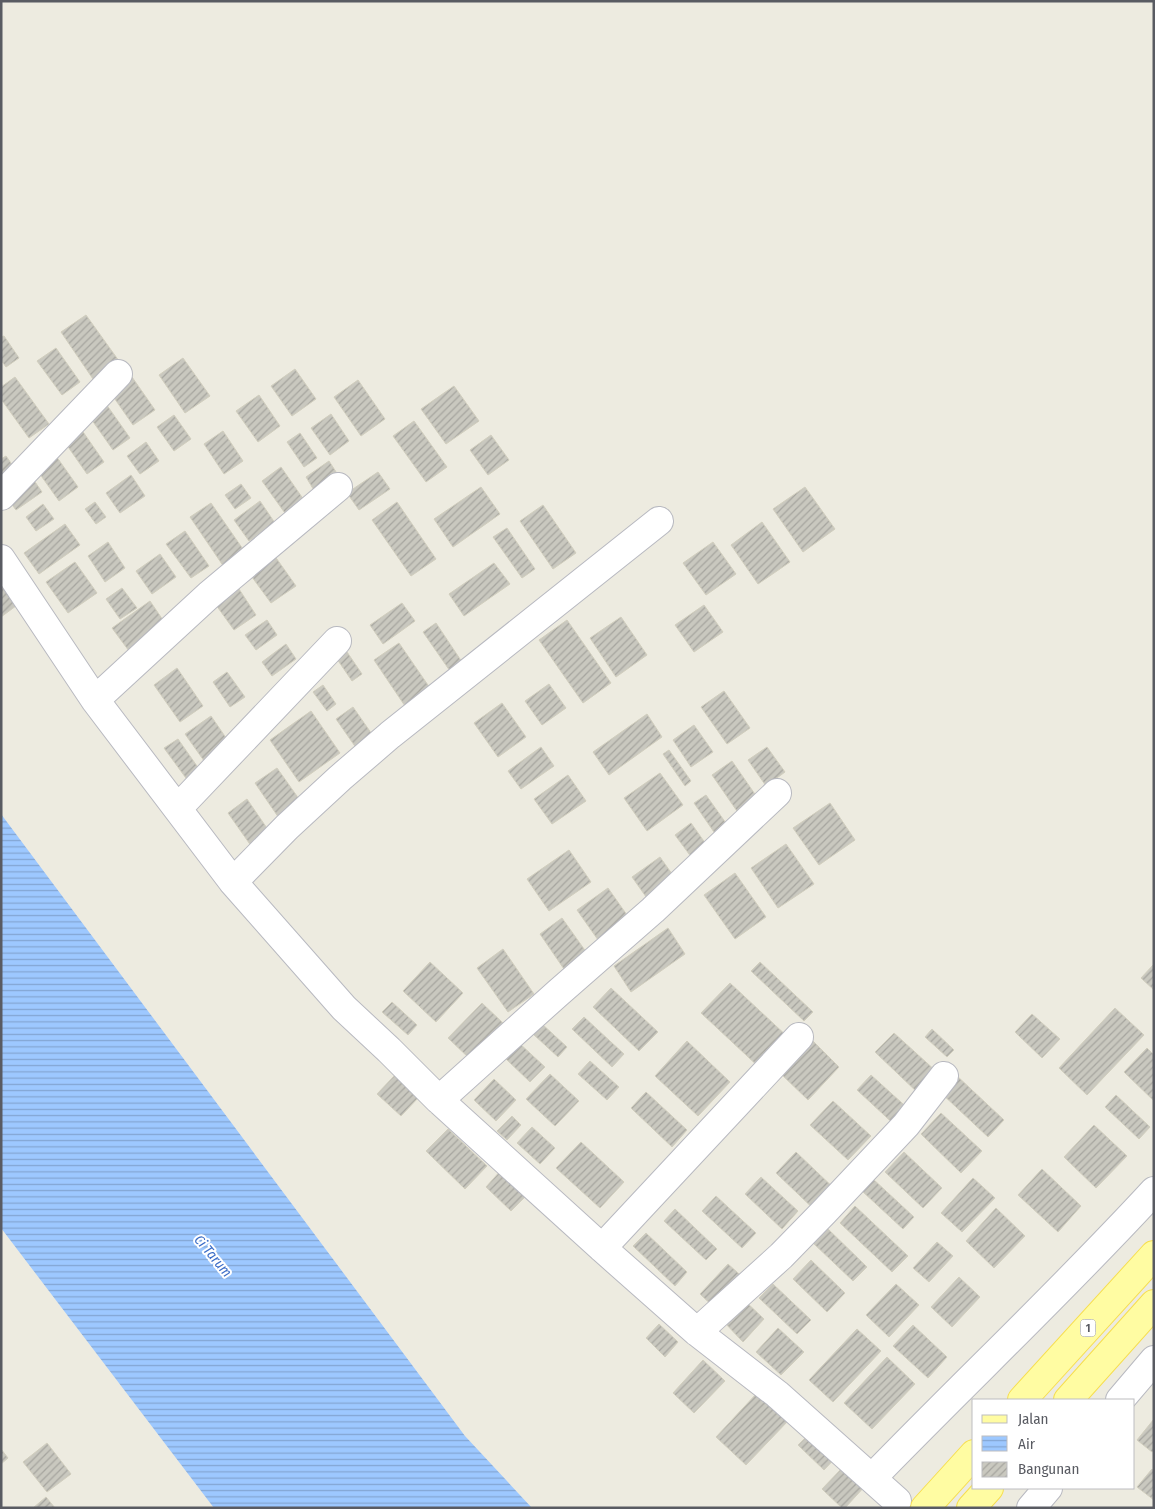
<svg xmlns="http://www.w3.org/2000/svg" width="1155" height="1509" font-family="'Fira Sans Condensed',sans-serif">
<defs>
<pattern id="water-rules" width="6" height="5" patternUnits="userSpaceOnUse" patternTransform="scale(1.25)"><rect width="6" height="5" fill="#9dc8ff"/><path d="M0 2.5h6" fill="none" stroke="#83a5d2"/></pattern>
<pattern id="building-hatch" width="6" height="6" patternUnits="userSpaceOnUse" patternTransform="scale(1.25)"><rect width="6" height="6" fill="#c9c8bf"/><path d="M-1 1l2-2M0 6l6-6M5 7l2-2" fill="none" stroke="#a6a59f"/></pattern>
</defs>
<rect width="100%" height="100%" fill="#edebe0"/>
<path fill="url(#water-rules)" d="M 1,814 L 465,1436 L 532,1508 L 214,1508 L 1,1228 Z"/>
<path fill="url(#building-hatch)" stroke="#d1cebe" d="M 86,315 L 119,361 L 93,379 L 61,332 Z
M 4,336 L 19,358 L 6,367 L 1,360 L 1,337 Z
M 56,348 L 80,382 L 62,395 L 37,361 Z
M 183,358 L 210,396 L 185,413 L 159,375 Z
M 295,369 L 316,399 L 292,416 L 271,386 Z
M 15,377 L 49,424 L 29,438 L 1,399 L 1,387 Z
M 132,377 L 155,410 L 133,425 L 110,392 Z
M 358,380 L 385,419 L 361,436 L 334,397 Z
M 454,386 L 479,421 L 446,444 L 421,409 Z
M 259,395 L 280,426 L 258,442 L 236,411 Z
M 106,404 L 130,438 L 113,450 L 89,416 Z
M 331,414 L 349,441 L 330,455 L 311,428 Z
M 174,415 L 191,439 L 174,451 L 157,427 Z
M 414,421 L 447,467 L 426,482 L 393,436 Z
M 81,429 L 104,462 L 87,474 L 64,441 Z
M 223,431 L 243,461 L 224,474 L 204,444 Z
M 300,433 L 317,458 L 304,467 L 287,442 Z
M 491,435 L 509,460 L 488,475 L 470,450 Z
M 146,442 L 159,461 L 140,474 L 127,456 Z
M 6,456 L 18,473 L 1,485 L 1,459 Z
M 56,456 L 78,487 L 59,501 L 37,470 Z
M 329,461 L 338,475 L 315,492 L 306,477 Z
M 281,467 L 306,503 L 287,516 L 262,481 Z
M 378,472 L 390,489 L 359,510 L 347,493 Z
M 131,475 L 145,496 L 120,513 L 106,493 Z
M 33,479 L 42,492 L 16,510 L 7,498 Z
M 241,484 L 251,498 L 235,509 L 225,495 Z
M 481,487 L 500,514 L 453,547 L 434,519 Z
M 805,487 L 835,529 L 803,552 L 773,509 Z
M 260,501 L 275,523 L 249,541 L 234,520 Z
M 95,502 L 106,517 L 96,524 L 85,509 Z
M 397,502 L 436,559 L 411,576 L 372,520 Z
M 211,503 L 247,555 L 226,570 L 190,517 Z
M 43,504 L 54,519 L 36,531 L 26,517 Z
M 543,505 L 576,553 L 553,569 L 520,521 Z
M 762,522 L 790,562 L 758,584 L 731,545 Z
M 65,524 L 80,545 L 39,574 L 24,553 Z
M 507,528 L 535,569 L 522,578 L 493,537 Z
M 185,531 L 209,566 L 191,578 L 166,544 Z
M 108,542 L 125,568 L 105,582 L 88,556 Z
M 713,542 L 736,574 L 706,595 L 683,563 Z
M 160,554 L 176,577 L 152,594 L 136,571 Z
M 274,555 L 296,586 L 271,603 L 249,573 Z
M 75,562 L 97,593 L 68,613 L 46,582 Z
M 494,563 L 510,584 L 464,616 L 449,594 Z
M 1,568 L 24,600 L 1,617 Z
M 122,588 L 137,608 L 120,619 L 106,599 Z
M 239,589 L 256,615 L 234,630 L 216,605 Z
M 150,601 L 169,629 L 132,655 L 112,628 Z
M 402,603 L 415,621 L 383,644 L 370,625 Z
M 704,605 L 723,632 L 694,652 L 675,625 Z
M 621,617 L 647,655 L 616,677 L 590,638 Z
M 267,620 L 277,635 L 256,650 L 245,635 Z
M 567,620 L 611,683 L 583,703 L 539,640 Z
M 436,623 L 462,662 L 450,671 L 423,632 Z
M 399,643 L 430,688 L 405,706 L 374,660 Z
M 286,644 L 296,659 L 272,676 L 262,662 Z
M 347,652 L 362,674 L 352,681 L 337,659 Z
M 177,668 L 203,706 L 180,722 L 154,685 Z
M 227,672 L 245,697 L 230,707 L 213,682 Z
M 549,684 L 566,708 L 542,725 L 525,701 Z
M 323,685 L 336,704 L 327,711 L 313,692 Z
M 724,691 L 750,728 L 727,744 L 701,707 Z
M 502,703 L 526,737 L 498,757 L 474,723 Z
M 353,707 L 376,740 L 359,752 L 336,719 Z
M 311,711 L 340,753 L 299,782 L 270,740 Z
M 647,714 L 662,737 L 609,775 L 593,752 Z
M 211,716 L 233,748 L 207,765 L 185,734 Z
M 694,725 L 713,752 L 691,767 L 673,740 Z
M 178,739 L 204,776 L 191,785 L 164,748 Z
M 541,747 L 554,766 L 521,789 L 508,771 Z
M 767,747 L 785,772 L 766,786 L 748,760 Z
M 669,750 L 691,781 L 685,786 L 663,754 Z
M 732,761 L 759,800 L 739,814 L 712,775 Z
M 277,768 L 304,806 L 281,821 L 255,783 Z
M 660,773 L 683,805 L 647,831 L 624,798 Z
M 568,775 L 586,801 L 552,824 L 534,799 Z
M 706,795 L 728,826 L 716,835 L 694,803 Z
M 247,799 L 273,837 L 254,850 L 228,813 Z
M 830,803 L 855,840 L 819,865 L 793,828 Z
M 691,823 L 708,847 L 692,858 L 675,835 Z
M 786,844 L 814,884 L 778,908 L 751,868 Z
M 569,850 L 591,882 L 549,911 L 527,879 Z
M 660,857 L 677,881 L 649,901 L 632,877 Z
M 735,873 L 766,917 L 735,939 L 704,895 Z
M 608,888 L 634,925 L 603,947 L 577,910 Z
M 562,918 L 589,956 L 566,972 L 540,934 Z
M 668,928 L 685,954 L 631,992 L 614,966 Z
M 503,949 L 534,994 L 508,1012 L 477,968 Z
M 430,962 L 463,993 L 436,1022 L 403,991 Z
M 760,962 L 813,1012 L 804,1021 L 751,971 Z
M 1154,964 L 1154,990 L 1141,978 Z
M 730,983 L 790,1039 L 761,1069 L 701,1013 Z
M 611,988 L 658,1032 L 639,1051 L 593,1007 Z
M 392,1002 L 417,1025 L 408,1035 L 382,1012 Z
M 482,1003 L 504,1024 L 470,1059 L 448,1038 Z
M 1115,1008 L 1144,1035 L 1087,1095 L 1059,1068 Z
M 1032,1014 L 1060,1039 L 1042,1058 L 1015,1032 Z
M 584,1017 L 624,1054 L 612,1067 L 572,1029 Z
M 542,1024 L 567,1047 L 558,1057 L 533,1034 Z
M 932,1029 L 954,1050 L 947,1057 L 925,1037 Z
M 894,1033 L 938,1073 L 918,1093 L 875,1052 Z
M 811,1039 L 839,1067 L 808,1100 L 779,1072 Z
M 687,1041 L 730,1082 L 698,1116 L 655,1076 Z
M 519,1043 L 545,1067 L 530,1082 L 505,1058 Z
M 1147,1048 L 1154,1055 L 1154,1101 L 1124,1072 Z
M 590,1061 L 619,1087 L 607,1100 L 578,1074 Z
M 550,1074 L 579,1101 L 555,1126 L 526,1099 Z
M 395,1075 L 419,1097 L 401,1116 L 377,1094 Z
M 871,1075 L 913,1113 L 898,1128 L 857,1090 Z
M 956,1075 L 1004,1120 L 988,1137 L 940,1092 Z
M 494,1079 L 516,1100 L 496,1121 L 474,1100 Z
M 646,1092 L 687,1130 L 672,1147 L 631,1108 Z
M 1116,1095 L 1150,1127 L 1139,1139 L 1105,1107 Z
M 833,1101 L 871,1136 L 848,1160 L 810,1125 Z
M 941,1113 L 982,1151 L 961,1173 L 921,1134 Z
M 512,1116 L 521,1125 L 507,1140 L 497,1131 Z
M 1094,1125 L 1127,1156 L 1096,1188 L 1064,1157 Z
M 532,1127 L 555,1148 L 540,1164 L 517,1143 Z
M 448,1129 L 487,1166 L 465,1189 L 426,1151 Z
M 581,1142 L 624,1182 L 600,1208 L 556,1168 Z
M 796,1152 L 839,1193 L 819,1214 L 776,1173 Z
M 904,1152 L 942,1188 L 923,1208 L 885,1172 Z
M 502,1169 L 528,1194 L 511,1211 L 486,1187 Z
M 1042,1169 L 1081,1206 L 1058,1232 L 1018,1195 Z
M 761,1177 L 798,1211 L 782,1229 L 745,1194 Z
M 973,1178 L 995,1198 L 962,1232 L 941,1213 Z
M 873,1179 L 914,1217 L 903,1229 L 862,1191 Z
M 716,1196 L 756,1233 L 742,1248 L 702,1211 Z
M 855,1206 L 908,1256 L 892,1272 L 840,1223 Z
M 996,1208 L 1025,1236 L 994,1268 L 966,1241 Z
M 675,1209 L 717,1249 L 706,1260 L 664,1221 Z
M 826,1227 L 867,1267 L 853,1281 L 812,1242 Z
M 646,1233 L 687,1272 L 675,1286 L 633,1246 Z
M 937,1242 L 953,1256 L 929,1282 L 913,1268 Z
M 811,1260 L 845,1293 L 827,1312 L 793,1279 Z
M 728,1264 L 747,1281 L 718,1311 L 700,1294 Z
M 959,1277 L 980,1297 L 952,1327 L 931,1307 Z
M 773,1284 L 811,1320 L 797,1334 L 759,1298 Z
M 896,1284 L 919,1305 L 889,1337 L 866,1315 Z
M 744,1300 L 764,1319 L 743,1342 L 724,1322 Z
M 659,1324 L 678,1342 L 665,1357 L 646,1338 Z
M 913,1325 L 947,1357 L 928,1378 L 893,1346 Z
M 778,1328 L 804,1352 L 781,1375 L 756,1352 Z
M 857,1329 L 881,1351 L 833,1402 L 809,1380 Z
M 887,1357 L 915,1384 L 872,1429 L 844,1403 Z
M 703,1360 L 725,1381 L 694,1413 L 673,1393 Z
M 758,1392 L 788,1421 L 746,1465 L 716,1437 Z
M 1154,1419 L 1154,1450 L 1152,1452 L 1137,1440 Z
M 813,1430 L 839,1454 L 824,1470 L 798,1445 Z
M 47,1443 L 71,1474 L 47,1492 L 23,1462 Z
M 1,1449 L 8,1458 L 1,1464 Z
M 845,1465 L 866,1485 L 845,1508 L 842,1508 L 822,1489 Z
M 1152,1469 L 1154,1471 L 1154,1500 L 1137,1487 Z
M 46,1497 L 55,1508 L 33,1508 Z"/>
<g fill="none" stroke-linecap="round" stroke-linejoin="round">
<defs>
<path id="minor" d="M 1,496 L 118,374
M 1,559 L 95,700 L 233,882 L 344,1008 L 389,1050 L 439,1100 L 602,1248 L 697,1332 L 777,1394 L 897,1501
M 95,700 L 209,595 L 338,487
M 178,808 L 337,641
M 233,882 L 287,827 L 340,778 L 390,735 L 659,521
M 439,1100 L 558,993 L 653,910 L 777,793
M 602,1248 L 799,1037
M 697,1332 L 781,1256 L 824,1212 L 906,1125 L 944,1076
M 1120,1400 L 1154,1360
M 872,1478 C 965,1382 1063,1290 1154,1191
M 1031,1508 L 1048,1488"/>
<path id="major" d="M 1022,1400 L 1154,1255
M 1068,1400 L 1154,1304
M 925,1508 L 974,1454
M 971,1508 L 989,1488"/>
</defs>
<use href="#minor" stroke="#b8b9c0" stroke-width="30"/>
<use href="#major" stroke="#f7de4e" stroke-width="30"/>
<use href="#minor" stroke="#fff" stroke-width="28"/>
<use href="#major" stroke="#fffca2" stroke-width="28"/>
</g>
<g text-anchor="middle" dominant-baseline="central" stroke-width="4" stroke-linejoin="round" paint-order="stroke">
<rect fill="#fff" stroke="#8b8c91" stroke-width="1" x="1080.5" y="1319.5" width="15" height="17" rx="4"/>
<g font-size="11" font-weight="bold" fill="#595b62">
<text x="1088" y="1328">1</text>
</g>
<g font-size="14" font-style="italic" fill="#3b6dc7" stroke="#fff">
<text transform="translate(213 1256) rotate(50)">Ci Tarum</text>
</g>
</g>
<rect width="1155" height="1509" fill="none" stroke="#595b62" stroke-width="5"/>
<rect x="972" y="1399" width="162" height="90" fill="#ffffff" stroke="#bdbdc0"/>
<rect x="982" y="1415" width="25" height="8" fill="#fffca2" stroke="#bdbdc0"/>
<text x="1018" y="1424" font-size="15" fill="#595b62">Jalan</text>
<rect x="982" y="1436" width="25" height="15" fill="url(#water-rules)" stroke="#bdbdc0"/>
<text x="1018" y="1449" font-size="15" fill="#595b62">Air</text>
<rect x="982" y="1462" width="25" height="15" fill="url(#building-hatch)" stroke="#bdbdc0"/>
<text x="1018" y="1474" font-size="15" fill="#595b62">Bangunan</text>
</svg>
